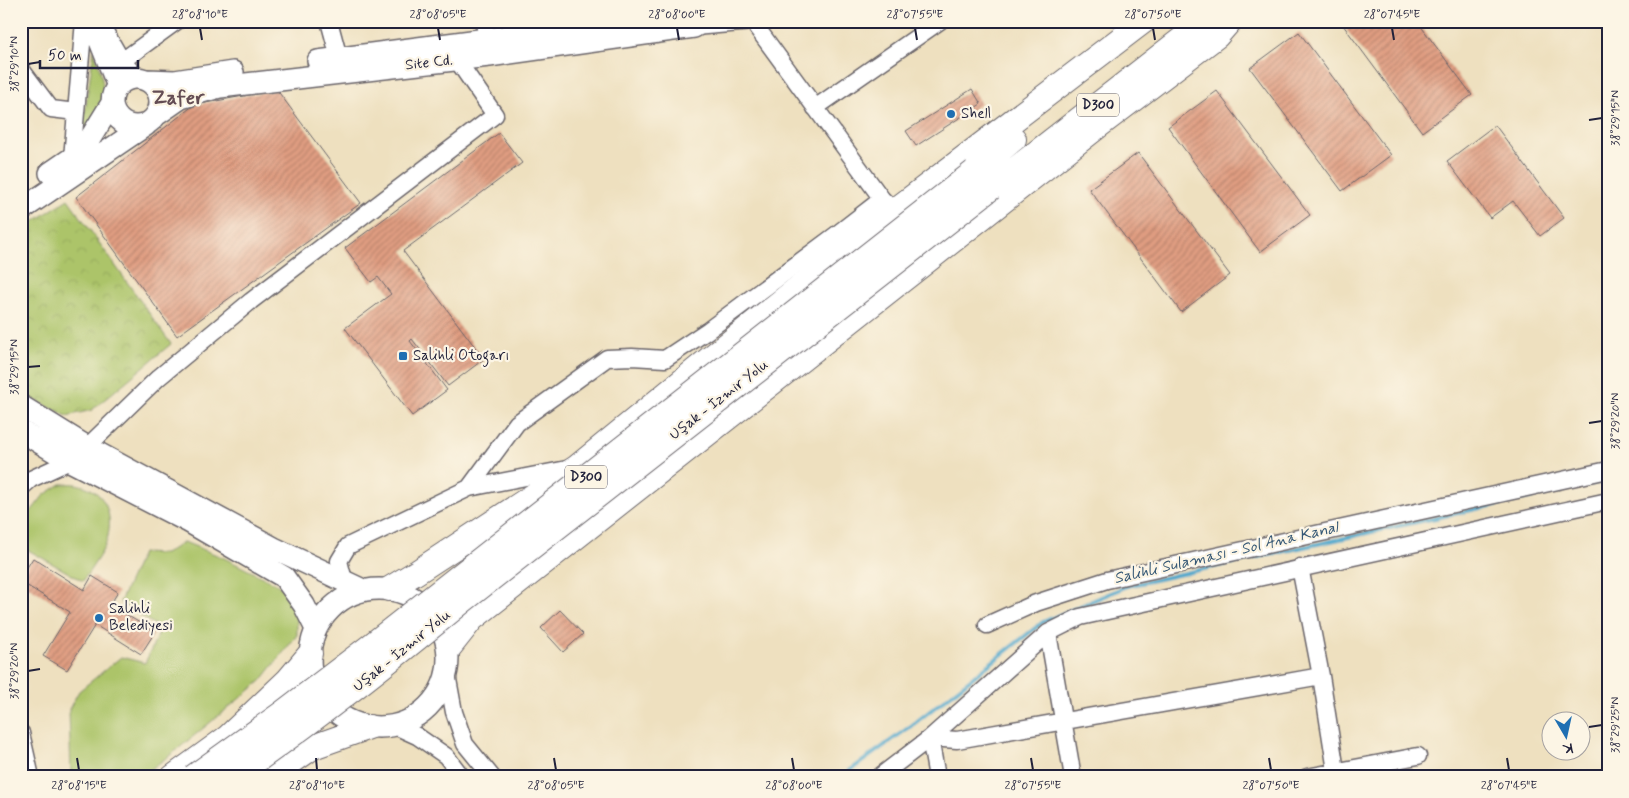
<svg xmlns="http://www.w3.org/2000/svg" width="1629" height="798" font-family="Mynerve,sans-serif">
<defs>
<pattern id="park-crowns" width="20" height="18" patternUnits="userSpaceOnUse" patternTransform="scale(1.25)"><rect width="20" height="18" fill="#acc469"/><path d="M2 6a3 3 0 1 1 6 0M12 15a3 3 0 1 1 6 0" fill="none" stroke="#94a85c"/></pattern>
<pattern id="building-hatch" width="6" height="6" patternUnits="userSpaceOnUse" patternTransform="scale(1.25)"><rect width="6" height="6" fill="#e09d81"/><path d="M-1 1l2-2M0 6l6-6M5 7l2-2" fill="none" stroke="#b5806b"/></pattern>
</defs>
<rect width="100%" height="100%" fill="#fcf5e5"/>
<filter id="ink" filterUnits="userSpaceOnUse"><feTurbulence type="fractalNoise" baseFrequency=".02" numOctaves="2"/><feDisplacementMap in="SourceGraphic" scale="10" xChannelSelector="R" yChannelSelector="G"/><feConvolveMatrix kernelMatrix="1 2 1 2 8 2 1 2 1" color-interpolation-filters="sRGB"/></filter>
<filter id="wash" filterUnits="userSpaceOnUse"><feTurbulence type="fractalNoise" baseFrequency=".0096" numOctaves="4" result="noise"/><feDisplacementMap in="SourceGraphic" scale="20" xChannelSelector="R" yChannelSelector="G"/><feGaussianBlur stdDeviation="1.12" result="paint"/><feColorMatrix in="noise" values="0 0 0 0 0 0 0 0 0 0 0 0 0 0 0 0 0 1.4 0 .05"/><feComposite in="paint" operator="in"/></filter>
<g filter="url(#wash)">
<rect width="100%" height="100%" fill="#eee0bf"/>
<path fill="#acc469" stroke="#677352" d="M 94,50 C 98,63 105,83 103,97 C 101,112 89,127 81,139 Z
M 61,484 C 67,484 74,483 80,485 C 110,492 115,523 104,548 C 98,559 90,570 83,581 L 21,546 L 21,524 L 44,495 Z
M 184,542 L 222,557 L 276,584 L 291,594 L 297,613 L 297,635 L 261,681 L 173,753 L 140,777 L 71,777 L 69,709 L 79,691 L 121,657 L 145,663 L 161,629 L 120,602 L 142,553 L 165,554 Z"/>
<path fill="url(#park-crowns)" stroke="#677352" d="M 68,199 L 171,344 L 92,410 L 67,416 L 21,393 L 21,230 Z"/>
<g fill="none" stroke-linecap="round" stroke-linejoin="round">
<path stroke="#4fa7cc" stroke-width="4" d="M 841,777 L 911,726 L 1043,622 L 1127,586 L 1608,480"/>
</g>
<g id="blocks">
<path fill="url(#building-hatch)" d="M 1340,21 L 1417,21 L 1472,95 L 1422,132 Z
M 1299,32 L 1391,155 L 1342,191 L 1250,68 Z
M 972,89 L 981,104 L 916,146 L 906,131 Z
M 277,90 L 361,203 L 177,336 L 76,197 L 194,105 Z
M 1217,91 L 1310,215 L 1260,252 L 1168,127 Z
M 1495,125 L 1564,218 L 1540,236 L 1513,201 L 1490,218 L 1447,161 Z
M 499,133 L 522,163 L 403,251 L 484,359 L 448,386 L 412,339 L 410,341 L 447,390 L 412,416 L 345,328 L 391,294 L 378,277 L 371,282 L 345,248 Z
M 1138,153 L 1230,275 L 1181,312 L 1089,189 Z
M 33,558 L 84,590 L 92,576 L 118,592 L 110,605 L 155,632 L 141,654 L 95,625 L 67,670 L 43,656 L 70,612 L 21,582 L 21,577 Z
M 560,610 L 583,634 L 563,652 L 541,628 Z"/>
</g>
</g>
<g filter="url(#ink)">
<use href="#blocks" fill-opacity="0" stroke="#696469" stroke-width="1"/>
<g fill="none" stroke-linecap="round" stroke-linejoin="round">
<defs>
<path id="minor" d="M 85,21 L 98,43 L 116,88
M 99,21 L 122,61 L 138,78
M 329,21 L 339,58
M 484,21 L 488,49
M 752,21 L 882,199 L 889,206
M 694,27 L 753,22
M 21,69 L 51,109 L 76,112
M 120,83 L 122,61 L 177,21
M 815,108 L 940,21
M 72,158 L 84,21
M 21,488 L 31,479 L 70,461 L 87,447 L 158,378 L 251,301 L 495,115 L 457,60
M 469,488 L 567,469
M 1300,567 L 1321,676 L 1337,777
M 344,580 L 339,561 L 348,546 L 469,488 L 517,423 L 607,358 L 632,357 L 665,359 L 707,331 L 837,234 L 882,199
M 987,625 L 1036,603 L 1107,580 L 1608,470
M 1048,633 L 1073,777
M 447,674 L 454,712 L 465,744 L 492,777
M 395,726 L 417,736 L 446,756 L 462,777
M 21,733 L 31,777
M 879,777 L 930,738 L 1048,633 L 1080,617 L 1608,501
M 937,777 L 930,738 L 957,740 L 1321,676
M 1307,777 L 1418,756"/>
<path id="major" d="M 318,61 L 625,21
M112 102a24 24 0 1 1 48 0a24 24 0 1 1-48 0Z
M 147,80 L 175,81 L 233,72
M 158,114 L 181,98 L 220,87 L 489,56 L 694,27 L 704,21
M 50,173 L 72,158 L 86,145 L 112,103
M 21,210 L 146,125
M 21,406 L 87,447 L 274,548 L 363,590
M 21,431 L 70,461 L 189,522 L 284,577 L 304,605 L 316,629
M310 658a69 69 0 1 1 138 0a69 69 0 1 1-138 0Z"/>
<path id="highway" d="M 974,172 L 1014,139
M 991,188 L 1205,21
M 389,589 L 417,572 L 577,467 L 709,359 L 894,211 L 1144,21
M 449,648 L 472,619 L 1097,127 L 1217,36 L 1230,21
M 173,777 L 228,737 L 288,680 L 310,654
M 270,777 L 313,747 L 369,727"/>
</defs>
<use href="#minor" stroke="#696469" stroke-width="19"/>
<use href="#major" stroke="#696469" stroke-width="24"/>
<use href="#highway" stroke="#696469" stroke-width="26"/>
<use href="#minor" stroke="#fff" stroke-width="16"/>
<use href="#major" stroke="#fff" stroke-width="21"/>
<use href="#highway" stroke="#fff" stroke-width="24"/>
<defs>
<path id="highway-bridge" d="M 193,777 L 281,714 L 369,647 L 974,172
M 233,777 C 313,722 389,662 464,600 L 991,188"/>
</defs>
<use href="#highway-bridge" stroke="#696469" stroke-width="26" stroke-linecap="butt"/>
<use href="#highway-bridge" stroke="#fff" stroke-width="24"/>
</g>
</g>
<path fill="none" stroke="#22223b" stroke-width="2" d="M 200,28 L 202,40M 438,28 L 440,40M 677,28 L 679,40M 915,28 L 917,40M 1153,28 L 1155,40M 1392,28 L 1394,40M 28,64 L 40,62M 1589,120 L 1602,118M 28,367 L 40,366M 1589,423 L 1602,421M 28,671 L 40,669M 1589,727 L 1602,725M 77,758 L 79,770M 316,758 L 317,770M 554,758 L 556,770M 792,758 L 794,770M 1031,758 L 1033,770M 1269,758 L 1271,770M 1507,758 L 1509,770"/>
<g fill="#1f6fb2" stroke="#fcf5e5" stroke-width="2">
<circle cx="951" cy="114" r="5"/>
<rect x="398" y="351" width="10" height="10" rx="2.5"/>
<circle cx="99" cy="618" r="5"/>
</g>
<g text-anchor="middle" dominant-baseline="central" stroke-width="4.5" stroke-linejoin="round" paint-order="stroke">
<g fill="#fcf5e5" stroke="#63616e" stroke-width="1">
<rect x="1077" y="93.5" width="42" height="23" rx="4"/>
<rect x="565" y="465.5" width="42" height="23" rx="4"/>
</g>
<g font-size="14" font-weight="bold" fill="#22223b">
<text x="1098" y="105">D300</text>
<text x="586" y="477">D300</text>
</g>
<g font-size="15" fill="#22223b" stroke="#fcf5e5">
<text transform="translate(429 63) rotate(-6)">Site Cd.</text>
<text transform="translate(719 400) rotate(-38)">Uşak - İzmir Yolu</text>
<text transform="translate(402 651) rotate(-39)">Uşak - İzmir Yolu</text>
</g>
<g font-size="15" fill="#22223b" stroke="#fcf5e5" text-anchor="start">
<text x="961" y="114">Shell</text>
<text x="413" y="356">Salihli Otogarı</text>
<text x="109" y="609">Salihli<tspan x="109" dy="17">Belediyesi</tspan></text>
</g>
<g font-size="16" font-style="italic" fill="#345775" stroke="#fcf5e5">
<text transform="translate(1226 553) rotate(-13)">Salihli Sulaması - Sol Ana Kanal</text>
</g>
<g font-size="20" font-weight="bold" fill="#644d54" stroke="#fcf5e5">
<text x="178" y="98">Zafer</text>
</g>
</g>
<rect width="1629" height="798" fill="none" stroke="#fcf5e5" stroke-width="55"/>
<g transform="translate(1566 736) rotate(171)"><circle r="24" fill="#fcf5e5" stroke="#a5a1a1"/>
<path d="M0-4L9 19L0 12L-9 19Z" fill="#1f6fb2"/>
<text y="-8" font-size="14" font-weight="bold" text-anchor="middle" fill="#22223b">K</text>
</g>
<path d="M40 60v8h98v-8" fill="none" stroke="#22223b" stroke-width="2.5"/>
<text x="48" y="60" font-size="15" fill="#22223b" stroke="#fcf5e5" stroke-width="4" paint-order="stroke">50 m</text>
<rect x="28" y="28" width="1574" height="742" fill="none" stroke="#22223b" stroke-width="2"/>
<g font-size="12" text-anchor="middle" fill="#22223b">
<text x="200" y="18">28°08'10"E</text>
<text x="438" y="18">28°08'05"E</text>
<text x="677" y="18">28°08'00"E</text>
<text x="915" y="18">28°07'55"E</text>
<text x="1153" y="18">28°07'50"E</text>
<text x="1392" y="18">28°07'45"E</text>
<text transform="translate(14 64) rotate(-90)" y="4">38°29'10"N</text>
<text transform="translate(1615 118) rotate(-90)" y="4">38°29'15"N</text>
<text transform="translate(14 367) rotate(-90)" y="4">38°29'15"N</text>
<text transform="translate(1615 421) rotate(-90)" y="4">38°29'20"N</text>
<text transform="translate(14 671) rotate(-90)" y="4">38°29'20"N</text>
<text transform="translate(1615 725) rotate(-90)" y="4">38°29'25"N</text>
<text x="79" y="789">28°08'15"E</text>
<text x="317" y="789">28°08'10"E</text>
<text x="556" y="789">28°08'05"E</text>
<text x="794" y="789">28°08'00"E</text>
<text x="1033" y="789">28°07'55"E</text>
<text x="1271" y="789">28°07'50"E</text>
<text x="1509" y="789">28°07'45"E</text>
</g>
</svg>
